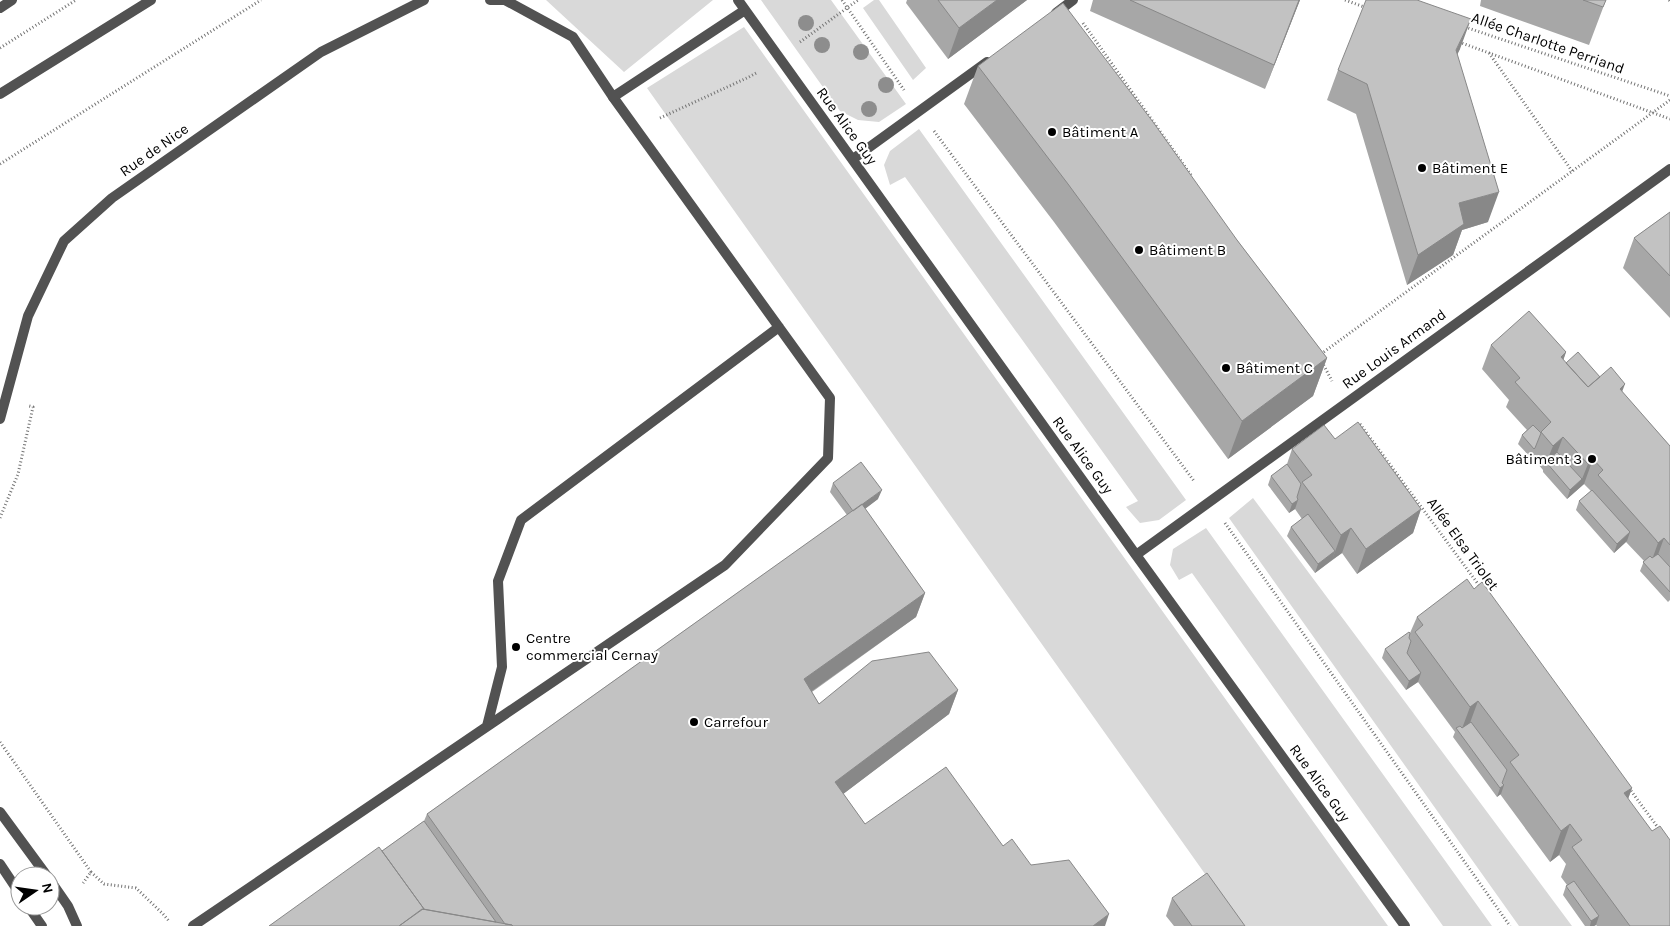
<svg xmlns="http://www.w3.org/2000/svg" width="1670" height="926" font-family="Karla,sans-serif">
<rect width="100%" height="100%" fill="#fff"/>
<path fill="#d9d9d9" d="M 546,0 L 713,0 L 624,72 Z
M 761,0 L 831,0 L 906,104 L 879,122 L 858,120 L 840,111 Z
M 874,0 L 879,0 L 926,68 L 913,80 L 863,8 Z
M 744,27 L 1388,926 L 1242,926 L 647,88 Z
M 919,129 L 1186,500 L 1159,520 L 1140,523 L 1126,507 L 1138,501 L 905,177 L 890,185 L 884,165 L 890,151 Z
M 1253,498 L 1572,926 L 1519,926 L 1229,518 Z
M 1206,528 L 1492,926 L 1443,926 L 1192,573 L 1179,580 L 1170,565 L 1173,549 Z"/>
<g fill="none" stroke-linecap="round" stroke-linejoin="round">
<path stroke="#747474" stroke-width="3" stroke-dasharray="1 2.5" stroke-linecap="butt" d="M 842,0 L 904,90
M 1345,0 L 1367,8
M 1669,0 L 1670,1
M 1083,23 L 1191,175
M 1465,27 L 1670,96
M 800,42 L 858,0
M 1459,42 L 1670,119
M 0,48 L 76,0
M 1489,53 L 1572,171
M 660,118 L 749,77 L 758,72
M 934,131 L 1194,481
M 0,164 L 261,0
M 1321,354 L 1670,100
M 1322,362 L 1332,381
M 1360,424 L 1481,588
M 0,518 L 18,474 L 33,407 L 29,406
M 1225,523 L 1510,926
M 0,742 L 91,872 L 83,883
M 1629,788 L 1659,829
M 91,872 L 104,884 L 136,888 L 163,914 L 169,921"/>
<path stroke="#525252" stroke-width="10" d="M 487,726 L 502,667 L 498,581 L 521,520 L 779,327
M 0,812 L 47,876
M 0,864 L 20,894
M 50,880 L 68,906 L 77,926
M 28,906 L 42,926
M 193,926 L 725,565 L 828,458 L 830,398 L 613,97"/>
<path stroke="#525252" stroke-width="10" d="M 490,0 L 505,0 L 573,37 L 613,97 L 745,10
M 738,0 L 1136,555 L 1405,926
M 0,8 L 12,0
M 1056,13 L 1073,0
M 0,94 L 151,0
M 853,159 L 987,62
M 0,419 L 28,316 L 64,241 L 112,198 L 321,52 L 424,0
M 1136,555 L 1670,169"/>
</g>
<g fill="#8d8d8d">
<circle cx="806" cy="23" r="8"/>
<circle cx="822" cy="45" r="8"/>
<circle cx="861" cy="52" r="8"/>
<circle cx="886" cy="85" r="8"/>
<circle cx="869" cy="109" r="8"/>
</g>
<path fill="#a7a7a7" d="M 907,0 L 1027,0 L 948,59 L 906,3 Z
M 1093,0 L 1300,0 L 1265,89 L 1090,11 Z
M 1481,0 L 1606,0 L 1589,45 L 1480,6 Z
M 1460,49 L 1457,54 L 1488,222 L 1462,230 L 1453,255 L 1407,285 L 1356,114 L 1327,100 L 1338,70 Z
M 978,66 L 1237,240 L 1327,358 L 1313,396 L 1228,459 L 1054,222 L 964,104 Z
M 1670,212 L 1670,318 L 1623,268 L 1634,238 Z
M 1491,345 L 1566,352 L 1563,360 L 1566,363 L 1600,377 L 1622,392 L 1670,446 L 1670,600 L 1668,602 L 1640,571 L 1644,561 L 1626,542 L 1614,553 L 1576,510 L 1579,501 L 1591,491 L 1584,484 L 1567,499 L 1543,472 L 1543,470 L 1532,457 L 1531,458 L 1518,444 L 1522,435 L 1527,430 L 1506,407 L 1509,400 L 1482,369 Z
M 1335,439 L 1421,509 L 1413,533 L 1357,574 L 1342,553 L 1315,573 L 1287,536 L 1291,527 L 1302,519 L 1295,509 L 1289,513 L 1268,485 L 1271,476 L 1287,464 L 1292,449 Z
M 833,483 L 878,499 L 865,509 L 925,593 L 916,617 L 812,692 L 819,704 L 958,690 L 949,714 L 843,794 L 865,824 L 1003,846 L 1031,865 L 1105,926 L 269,926 L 382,851 L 424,821 L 427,814 L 847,515 L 830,492 Z
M 1474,589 L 1632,788 L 1628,799 L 1670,926 L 1597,926 L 1596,925 L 1594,926 L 1585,926 L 1563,895 L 1566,886 L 1567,885 L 1561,877 L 1566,864 L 1559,855 L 1550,862 L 1500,794 L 1497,797 L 1453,737 L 1455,732 L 1418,682 L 1406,690 L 1382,658 L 1385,649 L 1410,633 L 1417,617 Z
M 1172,898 L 1245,926 L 1174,926 L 1166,916 Z"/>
<path fill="#888" d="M 997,0 L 1027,0 L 948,59 L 959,28 Z
M 1299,0 L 1300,0 L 1265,89 L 1274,65 Z
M 1471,19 L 1460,49 L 1445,80 L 1456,50 Z
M 1499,192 L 1488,222 L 1462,230 L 1453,255 L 1407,285 L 1418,255 L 1459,203 Z
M 1566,352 L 1558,376 L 1561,357 Z
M 1327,358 L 1313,396 L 1228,459 L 1242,421 Z
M 1625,384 L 1616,408 L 1620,389 Z
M 1563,437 L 1554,461 L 1546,463 L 1553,446 Z
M 1593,459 L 1584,484 L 1567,499 L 1570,490 L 1582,479 L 1588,464 Z
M 882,490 L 878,499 L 850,520 L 853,511 Z
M 1298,500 L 1295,509 L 1289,513 L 1292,504 Z
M 1421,509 L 1413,533 L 1357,574 L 1366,549 Z
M 1351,528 L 1342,553 L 1332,560 L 1341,535 Z
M 1630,532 L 1627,541 L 1614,553 L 1617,544 Z
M 1664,538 L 1655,563 L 1649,568 L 1658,543 Z
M 1335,551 L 1332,560 L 1315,573 L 1318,564 Z
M 925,593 L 916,617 L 795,703 L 804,679 Z
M 1421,673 L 1418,682 L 1406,690 L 1409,681 Z
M 958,690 L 949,714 L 826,807 L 835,782 Z
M 1478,701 L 1467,731 L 1460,734 L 1470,707 Z
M 1504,785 L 1501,794 L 1497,797 L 1500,788 Z
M 1632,788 L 1621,818 L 1624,793 Z
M 1570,824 L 1559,855 L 1550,862 L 1561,831 Z
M 1109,914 L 1105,926 L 1093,926 Z
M 1599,916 L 1596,925 L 1594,926 L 1590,926 L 1591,921 Z"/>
<path fill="#c2c2c2" stroke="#888" d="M 938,0 L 997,0 L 959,28 Z
M 1130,0 L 1299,0 L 1274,65 Z
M 1366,0 L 1417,0 L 1471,19 L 1456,50 L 1499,192 L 1459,203 L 1464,224 L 1418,255 L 1367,84 L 1338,70 Z
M 1583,0 L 1606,0 L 1603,7 Z
M 1063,3 L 1153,122 L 1237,240 L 1327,358 L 1242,421 L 1068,184 L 978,66 Z
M 1670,212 L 1670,276 L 1634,238 Z
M 1529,311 L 1566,352 L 1561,357 L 1588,387 L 1611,367 L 1625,384 L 1620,389 L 1670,446 L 1670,545 L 1664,538 L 1658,543 L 1656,540 L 1598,475 L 1603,470 L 1593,459 L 1588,464 L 1563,437 L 1553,446 L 1541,432 L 1551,422 L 1515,382 L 1520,378 L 1491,345 Z
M 1578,352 L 1600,377 L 1588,387 L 1566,363 Z
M 1358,422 L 1421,509 L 1366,549 L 1351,528 L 1341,535 L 1314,498 L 1302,482 L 1312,475 L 1292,449 L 1324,425 L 1335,439 Z
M 1533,425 L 1541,433 L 1535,448 L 1534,449 L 1522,435 Z
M 1557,452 L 1582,479 L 1570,490 L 1546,462 Z
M 861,462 L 882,490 L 853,511 L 833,483 Z
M 1287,464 L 1301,484 L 1297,497 L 1298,500 L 1292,504 L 1271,476 Z
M 1592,490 L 1630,532 L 1617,544 L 1579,501 Z
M 862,504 L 925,593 L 804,679 L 819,704 L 872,661 L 929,652 L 958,690 L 835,782 L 865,824 L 946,767 L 1003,846 L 1012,839 L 1031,865 L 1069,860 L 1109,914 L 1093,926 L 513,926 L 512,925 L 505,924 L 427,814 Z
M 1308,514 L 1335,551 L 1318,564 L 1291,527 Z
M 1658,554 L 1670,567 L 1670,592 L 1643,562 L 1650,556 L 1652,558 Z
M 1467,579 L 1474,589 L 1482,582 L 1632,788 L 1624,793 L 1652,831 L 1660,826 L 1670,840 L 1670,926 L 1630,926 L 1572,847 L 1582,840 L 1570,824 L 1561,831 L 1510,762 L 1519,755 L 1478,701 L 1470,707 L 1415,632 L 1423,625 L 1417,617 Z
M 1409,632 L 1410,633 L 1409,638 L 1411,641 L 1407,653 L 1421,673 L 1409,681 L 1385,649 Z
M 1471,722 L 1507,770 L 1502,783 L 1504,785 L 1500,788 L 1456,728 L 1460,726 L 1462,728 Z
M 424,821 L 496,922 L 423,909 L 424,909 L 382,851 Z
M 379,847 L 424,909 L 423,909 L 399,926 L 269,926 Z
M 1207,873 L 1245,926 L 1192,926 L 1172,898 Z
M 1574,881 L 1599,916 L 1591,921 L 1566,886 Z
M 422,909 L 512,925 L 513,926 L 399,926 Z"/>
<g fill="#000" stroke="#fff" stroke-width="2">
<circle cx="1052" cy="132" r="5"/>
<circle cx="1422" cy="168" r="5"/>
<circle cx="1139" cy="250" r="5"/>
<circle cx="1226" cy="368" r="5"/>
<circle cx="1592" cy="459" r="5"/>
<circle cx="516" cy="647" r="5"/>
<circle cx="694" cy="722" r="5"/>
</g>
<g text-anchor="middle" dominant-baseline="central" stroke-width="4" stroke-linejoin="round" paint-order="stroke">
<g font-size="15" fill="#000" stroke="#fff">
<text transform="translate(1548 43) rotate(19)">Allée Charlotte Perriand</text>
<text transform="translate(847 126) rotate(54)">Rue Alice Guy</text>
<text transform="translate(154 150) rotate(-35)">Rue de Nice</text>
<text transform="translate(1394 349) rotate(-36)">Rue Louis Armand</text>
<text transform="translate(1083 455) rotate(54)">Rue Alice Guy</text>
<text transform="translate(1463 544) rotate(54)">Allée Elsa Triolet</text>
<text transform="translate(1320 783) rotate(54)">Rue Alice Guy</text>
</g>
<g font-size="15" fill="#000" stroke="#fff" text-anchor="start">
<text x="1062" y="132">Bâtiment A</text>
<text x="1432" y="168">Bâtiment E</text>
<text x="1149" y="250">Bâtiment B</text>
<text x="1236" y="368">Bâtiment C</text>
<text x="1582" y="459" text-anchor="end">Bâtiment 3</text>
<text x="526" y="638">Centre<tspan x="526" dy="17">commercial Cernay</tspan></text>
<text x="704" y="722">Carrefour</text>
</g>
</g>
<g transform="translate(35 891) rotate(77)"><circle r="24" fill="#ffffff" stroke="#999999"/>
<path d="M0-4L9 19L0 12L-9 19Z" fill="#000000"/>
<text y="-8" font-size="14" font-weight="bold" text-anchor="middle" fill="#000000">N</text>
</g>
</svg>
